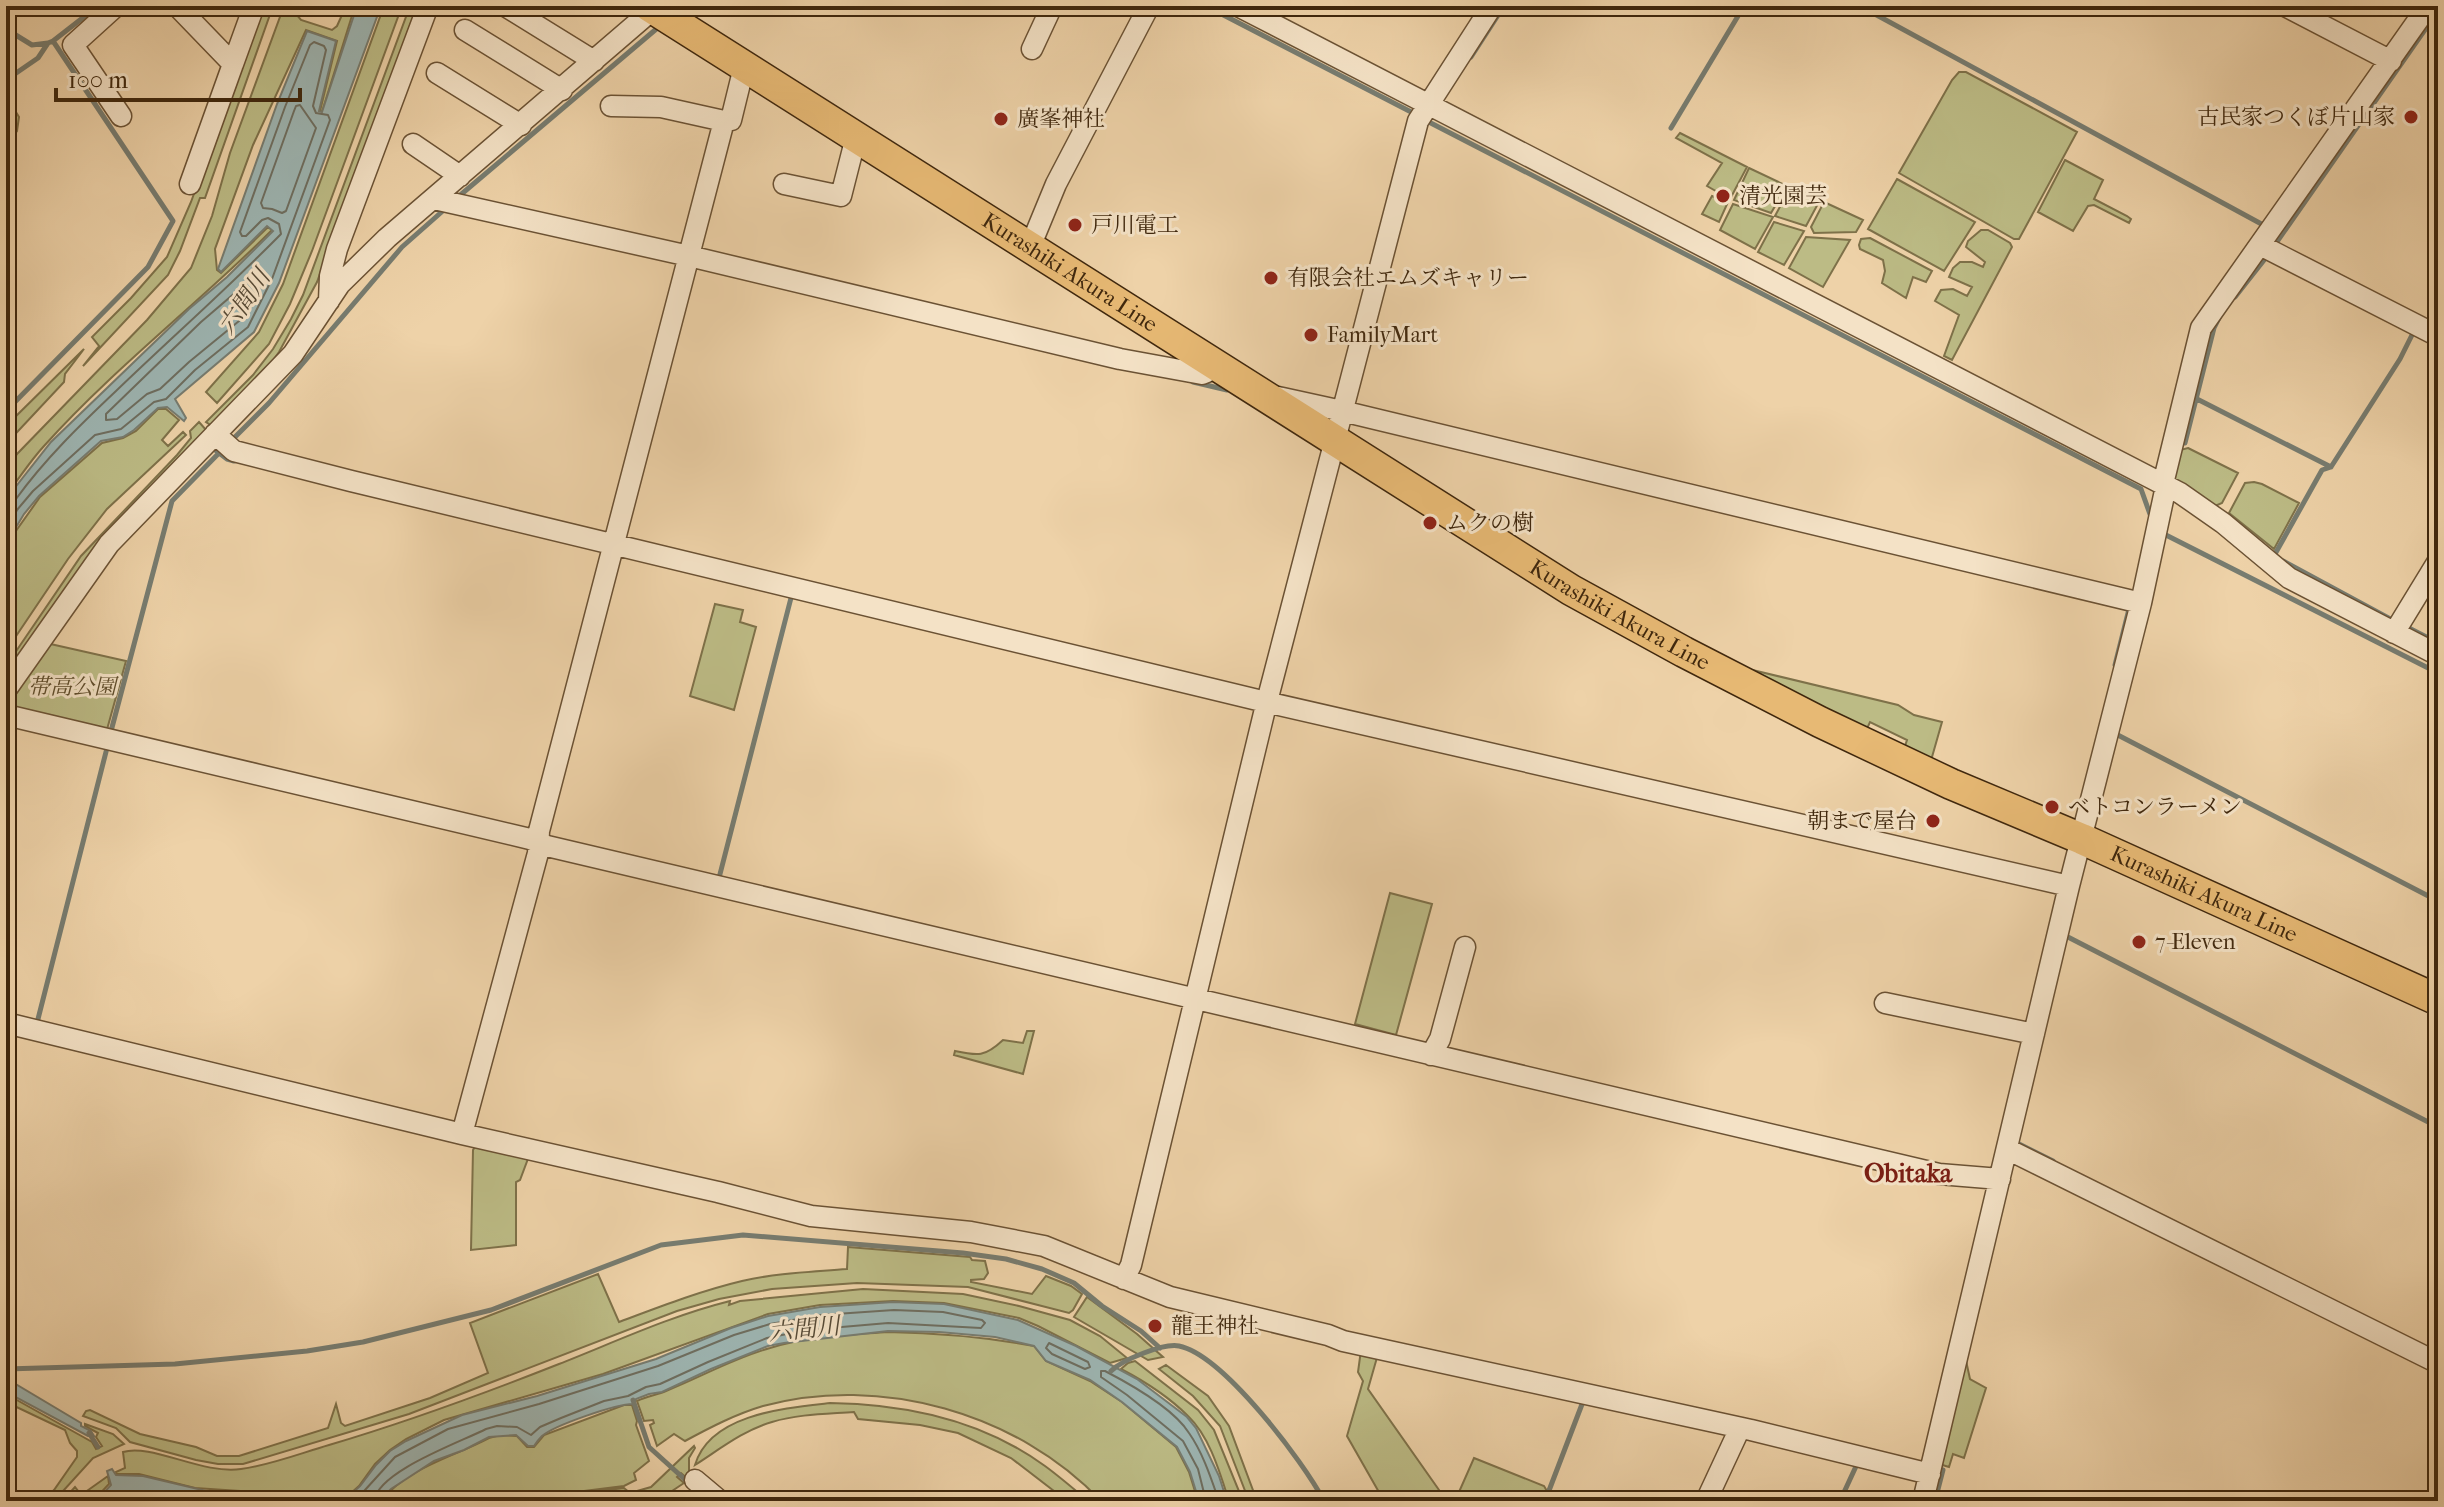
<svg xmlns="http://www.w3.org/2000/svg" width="2444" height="1507" font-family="'IM FELL French Canon','Noto Serif JP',serif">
<rect width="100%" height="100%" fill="#eed2a8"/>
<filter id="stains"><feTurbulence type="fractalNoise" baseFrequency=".0025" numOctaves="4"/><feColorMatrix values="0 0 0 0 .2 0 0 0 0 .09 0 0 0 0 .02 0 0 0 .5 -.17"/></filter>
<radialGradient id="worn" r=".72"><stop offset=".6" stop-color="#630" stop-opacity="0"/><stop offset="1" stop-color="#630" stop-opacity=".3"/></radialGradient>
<path fill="#bcbb85" stroke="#7e7149" stroke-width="2" d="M 262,6 L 273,6 L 205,198 L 200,198 L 180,251 L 168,275 L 83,366 L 99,346 L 92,337 L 131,298 L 167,257 L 191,202 Z
M 284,6 L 298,6 L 296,14 L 301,20 L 332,30 L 337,26 L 346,6 L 355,6 L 322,112 L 320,111 L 337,41 L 306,30 L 253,145 L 215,249 L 217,270 L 221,273 L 268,227 L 272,230 C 198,304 114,368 44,446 C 30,461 19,479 6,495 L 6,468 L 18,453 L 147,320 L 191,268 L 212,216 L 230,153 Z
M 384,6 L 402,6 L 312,251 L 290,304 L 269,344 L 217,403 L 206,392 L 259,332 L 283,284 Z
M 410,6 L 417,6 L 317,282 L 279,352 L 258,381 L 212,426 L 206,422 L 253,375 L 273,349 L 291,319 L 303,295 Z
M 1959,72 L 1966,72 L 2077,132 L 2019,239 L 2014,239 L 1899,173 L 1952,80 Z
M 6,96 L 19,117 L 17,131 L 6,146 Z
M 1680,133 L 1747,167 L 1730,199 L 1707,186 L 1722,163 L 1676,138 Z
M 2065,160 L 2103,180 L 2094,199 L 2127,216 L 2131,219 L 2129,223 L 2094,205 L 2088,206 L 2073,231 L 2038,212 Z
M 1749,168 L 1787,186 L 1771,213 L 1734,200 Z
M 1897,179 L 1975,222 L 1944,271 L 1868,229 Z
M 1791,186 L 1820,200 L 1806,226 L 1775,216 Z
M 1712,196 L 1728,202 L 1719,222 L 1702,214 Z
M 1824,202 L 1863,220 L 1856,232 L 1814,233 L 1811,227 Z
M 1733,204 L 1773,217 L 1755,249 L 1720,230 Z
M 1774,222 L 1804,231 L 1784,265 L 1758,252 Z
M 1981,230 L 1988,230 L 2010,243 L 2012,247 L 1952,360 L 1944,356 L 1959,315 L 1935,301 L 1941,290 L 1953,289 L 1967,296 L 1972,287 L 1949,277 L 1953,268 L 1960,262 L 1972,262 L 1983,267 L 1985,262 L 1966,247 L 1968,241 Z
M 1806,237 L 1850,240 L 1823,287 L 1789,268 Z
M 1870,238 L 1932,271 L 1926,282 L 1913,277 L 1906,298 L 1882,283 L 1885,271 L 1883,260 L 1860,249 L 1859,245 L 1861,239 Z
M 84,349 L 65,374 L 64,382 L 6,444 L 6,426 Z
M 158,409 L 166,409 L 179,420 L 162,440 L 168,446 L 183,432 L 186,435 L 107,509 L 68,559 L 6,651 L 6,545 L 40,497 L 102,443 L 123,438 L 136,431 Z
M 199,422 L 207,431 L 6,679 L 6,666 L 81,556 L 177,455 L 191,438 L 190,431 Z
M 2188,448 L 2238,473 L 2222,503 L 2215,506 L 2175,480 L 2173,477 L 2180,450 Z
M 2254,482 L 2262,484 L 2299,503 L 2274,549 L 2229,513 L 2245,483 Z
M 715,604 L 743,610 L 740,622 L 756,627 L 734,710 L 690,696 Z
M 46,643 L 126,661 L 106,733 L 6,709 L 6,704 Z
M 1740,667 L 1898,705 L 1914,715 L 1942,722 L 1930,764 L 1903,752 L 1907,740 L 1870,722 L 1864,735 Z
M 1390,893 L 1432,904 L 1396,1035 L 1355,1024 Z
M 1027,1031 L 1034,1031 L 1023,1074 L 954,1055 L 955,1051 C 978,1056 985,1057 1003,1040 L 1023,1043 Z
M 476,1145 L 529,1156 L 520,1180 L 516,1182 L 516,1245 L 471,1250 L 473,1150 Z
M 848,1247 L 970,1257 L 972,1260 L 985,1261 L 988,1273 L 984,1279 L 971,1280 L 971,1282 L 1032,1294 L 1046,1276 L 1071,1286 L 1082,1294 L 1073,1310 L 1069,1313 L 968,1287 L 857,1283 L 772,1289 L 719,1299 L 677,1311 L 409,1414 L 243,1464 L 218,1464 L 196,1460 L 130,1442 L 116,1428 L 83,1416 L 86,1411 L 90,1410 L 140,1434 L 196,1447 L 217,1456 L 239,1456 L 328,1428 L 336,1404 L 341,1423 L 345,1426 L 430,1398 L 488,1373 L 470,1323 L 598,1274 L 619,1322 C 659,1307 700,1291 742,1281 C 777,1273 812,1272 847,1269 Z
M 863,1289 L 963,1294 L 1019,1306 L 1070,1320 L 1100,1336 L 1127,1358 L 1110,1363 L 1038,1326 L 1019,1318 L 944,1303 L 893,1301 L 820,1305 L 768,1314 L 603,1374 L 444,1420 L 406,1439 L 390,1450 L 375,1464 L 359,1486 L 350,1494 L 336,1501 L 273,1501 L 240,1491 L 195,1488 L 139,1474 L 117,1474 L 116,1472 L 125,1468 L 123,1452 C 151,1443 203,1475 241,1469 C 271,1465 301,1453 329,1445 C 407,1422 483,1394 559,1364 C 615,1342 670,1316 730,1301 L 729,1305 L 740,1301 Z
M 1087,1297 L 1137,1334 L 1163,1357 L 1148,1360 L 1074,1317 Z
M 888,1332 C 938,1333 986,1337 1034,1346 L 1046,1361 L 1090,1381 L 1122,1402 L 1176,1447 L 1189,1472 L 1198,1501 L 1101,1501 C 1018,1413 880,1374 763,1406 C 736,1414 711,1427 685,1441 L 674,1434 L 657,1446 L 650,1425 L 654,1423 L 653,1420 L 644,1421 L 637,1401 C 647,1396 657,1395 666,1391 C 701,1377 734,1358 770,1348 C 808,1336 849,1335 888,1332 Z
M 1361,1350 L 1378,1354 L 1368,1389 L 1439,1490 L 1438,1501 L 1384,1501 L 1347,1436 L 1363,1381 L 1358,1372 Z
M 1965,1356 L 1970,1379 L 1986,1388 L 1964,1458 L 1953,1454 L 1949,1467 L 1939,1464 Z
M 1135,1361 L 1198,1410 L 1214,1430 L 1243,1501 L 1229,1501 C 1220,1473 1210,1437 1188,1416 C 1169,1397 1144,1381 1121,1369 L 1128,1363 Z
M 1166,1365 L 1208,1396 L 1229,1426 L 1257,1501 L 1249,1501 L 1220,1426 L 1193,1396 L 1159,1369 Z
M 6,1394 L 85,1438 L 92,1442 L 96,1449 L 102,1446 L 96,1437 L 98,1433 L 85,1426 L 85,1424 L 113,1434 L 124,1444 L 93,1458 L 54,1501 L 42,1501 L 54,1490 L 77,1457 L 77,1451 L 70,1443 L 65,1430 L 8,1403 Z
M 830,1403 C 907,1404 982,1420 1045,1466 C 1060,1477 1074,1489 1088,1501 L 1067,1501 L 1011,1458 L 958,1433 L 920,1425 L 858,1419 L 854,1412 C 827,1414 798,1414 772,1422 C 744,1430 720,1449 695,1465 C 710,1414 785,1408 830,1403 Z
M 624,1405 L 632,1405 L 637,1421 L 636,1425 L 649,1461 L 634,1473 L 636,1480 L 624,1486 L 576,1492 L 529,1493 L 503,1501 L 381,1501 C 408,1467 453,1457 489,1438 L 500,1435 L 517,1436 L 527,1447 L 534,1447 L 544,1435 Z
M 694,1446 L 695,1448 L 689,1458 L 689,1480 L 681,1473 L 677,1477 L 684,1483 L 657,1501 L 512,1501 L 529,1495 L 575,1494 L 624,1488 L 630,1493 L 651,1487 Z
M 1474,1458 L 1544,1486 L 1547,1491 L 1543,1501 L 1455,1501 Z
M 108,1476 L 109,1484 L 93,1501 L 62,1501 L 75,1487 L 79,1492 L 84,1493 Z"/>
<path fill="#9db5b2" stroke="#777c70" stroke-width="2" d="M 357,6 L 381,6 L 279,283 L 254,332 L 175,399 L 186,418 L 184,421 L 167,407 L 158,408 L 134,430 L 123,437 L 101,441 L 39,496 L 24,514 L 6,544 L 6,499 L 51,442 L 189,309 L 227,277 L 273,231 L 267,226 L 221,272 L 218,269 L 277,104 L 307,31 L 336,41 L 319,111 L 322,112 Z
M 893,1302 L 944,1304 L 1018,1320 L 1076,1346 L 1137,1379 L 1187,1417 L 1196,1428 L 1219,1476 L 1227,1501 L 1199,1501 L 1190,1472 L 1177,1447 L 1122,1402 L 1090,1380 L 1046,1361 L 1034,1346 L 995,1337 L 939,1332 L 888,1331 L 784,1343 L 768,1346 L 711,1369 L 662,1392 L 649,1394 L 636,1399 L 633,1404 C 616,1404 555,1425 542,1436 C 539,1439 536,1443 534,1446 L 528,1446 L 516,1435 L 489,1437 L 464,1450 L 434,1461 L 391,1489 L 380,1501 L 337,1501 L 350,1495 L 360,1486 L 376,1465 L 390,1451 L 406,1441 L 462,1415 L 537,1396 L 656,1359 L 731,1328 L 768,1316 L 820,1307 Z
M 6,1373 L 14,1383 L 81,1423 L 81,1426 L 91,1431 L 94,1436 L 88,1436 L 6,1392 Z
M 112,1469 L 116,1475 L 143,1476 L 215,1493 L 239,1492 L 268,1501 L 175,1501 L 160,1496 L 132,1501 L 96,1501 L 111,1485 L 107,1471 Z"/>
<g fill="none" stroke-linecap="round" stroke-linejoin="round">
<path stroke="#6e6e60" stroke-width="2" d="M 300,105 L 316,128 L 286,211 L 282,213 L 272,209 L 263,208 L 261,203 L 294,111 L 296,106 Z
M 257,274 L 260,276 L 261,280 L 239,321 L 189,362 L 160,389 L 147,394 L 117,419 L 106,420 L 106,414 L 201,322 Z
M 6,502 L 16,499 C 45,459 80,425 116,391 C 171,338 228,288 281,234 L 279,224 L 268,218 L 262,220 L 246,236 L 242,236 L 240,232 L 285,107 L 310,45 L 314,42 L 324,46 L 326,50 L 313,106 L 316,113 L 328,115 L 330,120 L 272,279 L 248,327 L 195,370 L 166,399 L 154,402 L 121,429 L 95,435 L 33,491 L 17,510 L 6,531
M 1049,1343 L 1088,1362 L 1090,1367 L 1085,1369 L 1052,1354 L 1046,1348 Z
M 355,1501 L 395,1457 L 448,1429 L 539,1404 L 658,1366 L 734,1335 L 770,1324 L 821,1315 L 894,1310 L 943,1312 L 982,1320 L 985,1323 L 981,1328 L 888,1323 L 807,1330 L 767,1338 L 708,1362 L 660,1384 L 646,1387 L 628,1396 L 604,1401 L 561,1418 L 540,1427 L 531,1435 L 517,1427 L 497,1426 L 486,1429 C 461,1442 378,1471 374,1501
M 1206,1501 L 1198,1469 L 1183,1441 L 1127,1395 L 1101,1377 L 1101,1371 L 1105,1371 C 1130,1384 1174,1409 1189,1433 C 1203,1453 1211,1478 1219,1501"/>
<path stroke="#777c70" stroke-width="5" d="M 1206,6 L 1415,114
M 1860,6 L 2267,227
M 1271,15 L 1277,6
M 6,29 L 32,45 L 48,43
M 53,41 L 98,6
M 1471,57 L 1504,6
M 6,80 L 38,58 L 48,43 L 53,41 L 173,221 L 148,267 L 6,411
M 1423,119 L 2141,489 L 2151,517
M 1671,128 L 1744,6
M 458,197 L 661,25
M 2274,246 L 2438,11
M 2235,297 L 2268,255
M 1193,382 L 1227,390
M 2197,399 L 2331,467
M 230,442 L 269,403 L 402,247 L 445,209
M 2185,443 L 2214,328 L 2219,318
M 214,449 L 227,459 L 234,461
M 2160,532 L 2438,673
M 2275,554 L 2322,470 L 2331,467 L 2400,359 L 2413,333
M 2283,561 L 2394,621
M 2403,625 L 2438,643
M 2115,665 L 2130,605
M 2112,732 L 2438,901
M 110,735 L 172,501 L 220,452
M 719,878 L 792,594
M 2064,935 L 2438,1127
M 37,1023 L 108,744
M 2015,1142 L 2053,1161
M 6,1369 L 175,1364 L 307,1351 L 363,1342 L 491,1310 L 661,1245 L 743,1235 L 963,1253 L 1006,1259 L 1042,1269 L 1074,1283 L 1102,1306 L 1141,1331 L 1160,1348
M 1111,1371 C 1122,1360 1163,1343 1179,1346 C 1223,1355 1303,1461 1324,1501
M 633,1400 L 649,1447 L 691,1485
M 89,1433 L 98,1447
M 1935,1468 L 1943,1470 L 1935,1501
M 1545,1501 L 1584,1399
M 1840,1501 L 1858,1462"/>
<defs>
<path id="minor" d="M 116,6 L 73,45 L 121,116
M 177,6 L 233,64 L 254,6
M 505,6 L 594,61
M 1238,6 L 2180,493 L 2223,523 L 2289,578 L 2438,655
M 2285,6 L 2391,61
M 465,30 L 562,90
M 1032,49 L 1052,6
M 437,73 L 521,125
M 611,106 L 661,107 L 724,121
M 413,144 L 460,176
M 190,184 L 233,64
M 784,184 L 841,196 L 856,137
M 434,199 L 689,256 L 1120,359 L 1202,374 L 1207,372 L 1212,363
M 2260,245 L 2438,336
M 1030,247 L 1056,184 L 1149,6
M 329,301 L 330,276 L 337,249 L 428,6
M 1278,397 L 1342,411 L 2141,603
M 215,434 L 234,451 L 351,481 L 1266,702 L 2069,886
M 2163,484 L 2201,328 L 2428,6
M 2394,633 L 2438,561
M 6,690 L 109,544 L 293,354 L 340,284 L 387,238 L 657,6
M 6,715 L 530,839 L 547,846 L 1939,1174 L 2000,1179
M 1885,1003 L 2034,1034
M 6,1023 L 462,1134 L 718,1192 L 811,1216 L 971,1232 L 1044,1246 L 1170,1297 L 1328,1335 L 1343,1341 L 1751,1430 L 1930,1474
M 1431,1055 L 1440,1039 L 1465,947
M 462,1134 L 538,853 L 539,831 L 724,121 L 731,120 L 744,67
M 2007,1149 L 2438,1363
M 1124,1279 L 1131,1265 L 1265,709 L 1418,121 L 1492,6
M 695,1480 L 720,1501
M 1706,1501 L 1740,1428
M 1923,1501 L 2069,886 L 2141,603 L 2166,486"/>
<g id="primary">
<path id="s1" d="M 649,6 L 1571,590 L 1684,652 L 1820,722 L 1951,784 L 2082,839 L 2438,1000"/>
</g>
</defs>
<use href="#minor" stroke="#6b5234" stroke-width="23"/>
<use href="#primary" stroke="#3f270d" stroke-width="33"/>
<use href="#minor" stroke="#f4e2c6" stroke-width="20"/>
<use href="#primary" stroke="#e7b974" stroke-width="30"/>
</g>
<g fill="#8f2418" stroke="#f4e2c6" stroke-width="3">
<circle cx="2411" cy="117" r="8"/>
<circle cx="1001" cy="119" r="8"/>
<circle cx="1723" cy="196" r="8"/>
<circle cx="1075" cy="225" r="8"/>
<circle cx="1271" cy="278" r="8"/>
<circle cx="1311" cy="335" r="8"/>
<circle cx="1430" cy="523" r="8"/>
<circle cx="2052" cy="807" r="8"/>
<circle cx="1933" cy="821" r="8"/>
<circle cx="2139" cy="942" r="8"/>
<circle cx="1155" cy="1326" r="8"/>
</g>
<g text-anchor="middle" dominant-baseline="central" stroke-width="6" stroke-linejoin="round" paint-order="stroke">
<g font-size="22" fill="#3f270d" stroke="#f4e2c6" text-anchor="start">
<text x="2395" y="117" text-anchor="end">古民家つくぼ片山家</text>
<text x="1017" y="119">廣峯神社</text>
<text x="1739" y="196">清光園芸</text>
<text x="1091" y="225">戸川電工</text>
<text x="1287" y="278">有限会社エムズキャリー</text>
<text x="1327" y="335">FamilyMart</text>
<text x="1446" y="523">ムクの樹</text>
<text x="2068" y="807">ベトコンラーメン</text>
<text x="1917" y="821" text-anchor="end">朝まで屋台</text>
<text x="2155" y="942">7-Eleven</text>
<text x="1171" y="1326">龍王神社</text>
</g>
<g font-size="22" fill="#3f270d" stroke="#f4e2c6">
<text stroke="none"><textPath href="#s1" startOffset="498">Kurashiki Akura Line</textPath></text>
<text stroke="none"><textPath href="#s1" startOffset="1146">Kurashiki Akura Line</textPath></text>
<text stroke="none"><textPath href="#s1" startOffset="1794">Kurashiki Akura Line</textPath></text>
</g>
<g font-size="22" font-style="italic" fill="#5e4c2b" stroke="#f4e2c6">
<text x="72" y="687">帯高公園</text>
</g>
<g font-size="24" font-style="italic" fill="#564a36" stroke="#f4e2c6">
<text transform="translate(244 302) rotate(-56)">六間川</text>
<text transform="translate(804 1329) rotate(-6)">六間川</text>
</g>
<g font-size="26" font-weight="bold" fill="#7a1f14" stroke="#f4e2c6">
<text x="1908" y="1173">Obitaka</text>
</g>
</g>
<rect width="2444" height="1507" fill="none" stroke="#eed2a8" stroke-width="32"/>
<rect x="8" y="8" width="2428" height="1491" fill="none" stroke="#3f270d" stroke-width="4"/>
<rect x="16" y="16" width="2412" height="1475" fill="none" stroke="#3f270d" stroke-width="2"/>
<path d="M56 88v12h244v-12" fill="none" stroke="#3f270d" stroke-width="4"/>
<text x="68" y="88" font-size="24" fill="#3f270d" stroke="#f4e2c6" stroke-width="6" paint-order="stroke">100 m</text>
<rect width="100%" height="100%" filter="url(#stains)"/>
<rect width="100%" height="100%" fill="url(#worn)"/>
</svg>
